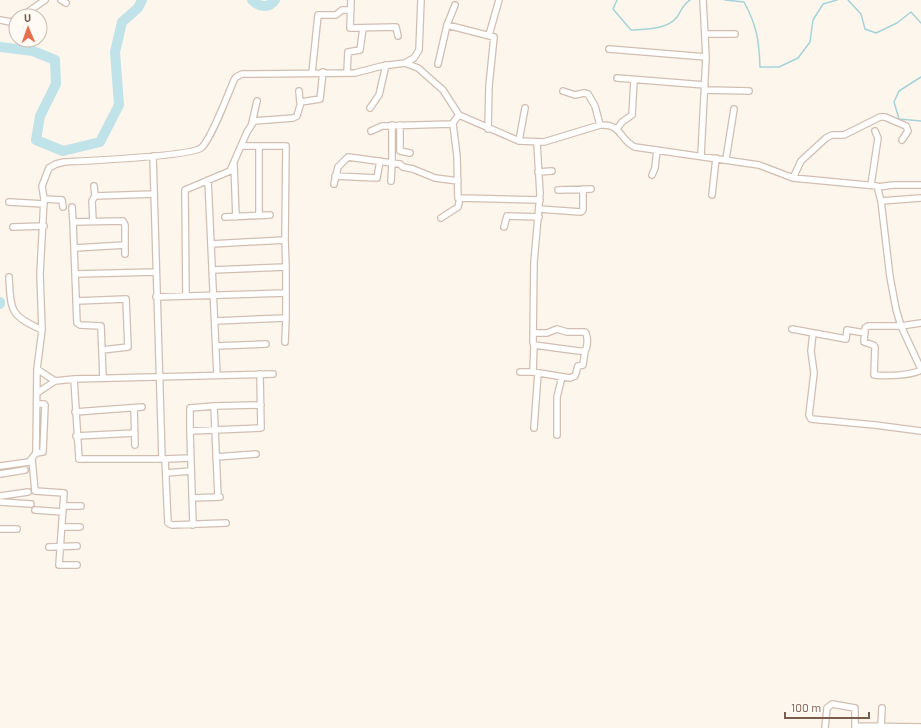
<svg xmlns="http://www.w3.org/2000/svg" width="921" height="728" font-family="Barlow,sans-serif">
<rect width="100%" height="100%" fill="#fdf6ec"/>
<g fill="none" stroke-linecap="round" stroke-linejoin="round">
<path stroke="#a5d3da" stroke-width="1.5" d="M 617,0 L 613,9 L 631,30 C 645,29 667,30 677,17 C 682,10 682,5 690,0
M 725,0 L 744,2 C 757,26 759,40 760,67 L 779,67 L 798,58 L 810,42 L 813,20 L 823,4 L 837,0
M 848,0 L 861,14 L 865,29 L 876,33 L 897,23 L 911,12 L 921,23
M 921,77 L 899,91 L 894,102 L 899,119 L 921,121"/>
<path stroke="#bfe3e8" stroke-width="10" d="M 252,0 C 259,7 269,9 275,0
M 0,47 L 33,51 L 55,60 L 56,84 L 40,116 L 36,140 L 63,151 L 100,142 L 119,105 L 115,52 L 122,22 L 138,8 L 142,0
M 0,302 L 0,304"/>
<defs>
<path id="minor" d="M 61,0 L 66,3
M 351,0 L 350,28 L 396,27 L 398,36
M 22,16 L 45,0
M 0,20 L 10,22 L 16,20
M 447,25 L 455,5
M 705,34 L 735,34
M 489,35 L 499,0
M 609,49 L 706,57
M 405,63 L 414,58 L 419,50 L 421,0
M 438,64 L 447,25 L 494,37 L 489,86 L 488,129
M 312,73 L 318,15 L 336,15 L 342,10 L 351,10
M 347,73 L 348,52 L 360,50 L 363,28
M 617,78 L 705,85
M 706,90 L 749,91
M 299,91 L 300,103
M 563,91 L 575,95 L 584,93 L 588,94 L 595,106 L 600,125
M 370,108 L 379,95 L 386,65
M 252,123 L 257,101
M 453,124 L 457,156 L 458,198
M 400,125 L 400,151 L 410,153
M 617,129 L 622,122 L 632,115 L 634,80
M 371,131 L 382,126 L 452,124 L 459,115
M 519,141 L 525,108
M 241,146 L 286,146 L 285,240
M 259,146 L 259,215
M 153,156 L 162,459 L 165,459 L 168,523 L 172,525 L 226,523
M 701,156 L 706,57 L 703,0
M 726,159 L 734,109
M 234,165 L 236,217
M 538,172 L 552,171
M 652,175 L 655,168 L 657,150
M 335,176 L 377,178 L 380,161
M 793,178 L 801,161 L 826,138 L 832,135 L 844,135 L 880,117 L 885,117 L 906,126 L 908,131 L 902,140
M 208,180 L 217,375
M 391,181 L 392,163 L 400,164 L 403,167 L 413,169 L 435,178 L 458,181
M 334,184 L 338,167 L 348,157 L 392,163 L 392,125
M 871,185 L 878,138 L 875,131
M 94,186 L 95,196
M 878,187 L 893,185 L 921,185
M 558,190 L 591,189
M 712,195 L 716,158
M 44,199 L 62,200 L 63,207
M 881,201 L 921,198
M 9,202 L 44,204
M 72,207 L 73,222
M 539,209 L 581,212 L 583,210 L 583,189
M 225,217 L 270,215
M 441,218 L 458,207 L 460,198 L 540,200
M 93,221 L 92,201 L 95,196 L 154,194
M 13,227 L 44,226
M 504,227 L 507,216 L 539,217
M 211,244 L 285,240 L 286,267 L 212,270
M 75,248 L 125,245
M 76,274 L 156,272
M 9,277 C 11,312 10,315 42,330
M 186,296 L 185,190 L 230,171 L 247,132 L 254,121 L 293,118 L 297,116 L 301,102 L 320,99 L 323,72
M 156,297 L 286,293
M 76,301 L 126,299 L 128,347 L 102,350
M 215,321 L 286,318
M 921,323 L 901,326 L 868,326 L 865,328 L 864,342 L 873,345 L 875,347 L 874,375 C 887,376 910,376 921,370
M 792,329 L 846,339 L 847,330 L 865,333
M 533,333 L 547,333 L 557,329 L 567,332 L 585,332 C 588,336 588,346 585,351 L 579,351 L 534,345 L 533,343 L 534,262 L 540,194 L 537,143
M 813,333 L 811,351 L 814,373 L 809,415 L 811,419 L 875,425 L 921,431
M 285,342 L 286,318 L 286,267
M 534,345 L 533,372 L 570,378 L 575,376 L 578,366 L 583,365 L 585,351
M 216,346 L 266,344
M 37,369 L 55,381
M 520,372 L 533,372
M 103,378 L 101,326 L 80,325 L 77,323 L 73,222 L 123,221 L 125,225 L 125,254
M 74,379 L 79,459 L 162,459
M 37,393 L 55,381 L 74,379 L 273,374
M 214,406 L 261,405
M 134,408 L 135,445
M 75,412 L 142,407
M 534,428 L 538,373
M 190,431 L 190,408 L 214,406 L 218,497
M 557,435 L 557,397 L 562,377
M 76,436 L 135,433
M 36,453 L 43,452 L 45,405 L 44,404 L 37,404
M 216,457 L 256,454
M 32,459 L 35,491 L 64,493 L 59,565 L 77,565
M 165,459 L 190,458
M 0,466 L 29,462 L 36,453 L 37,369 L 42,330 L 40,274 L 44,199 L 42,186 L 49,168 L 56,164 L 64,162 C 84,161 191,156 201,148 C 211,140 228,94 234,80 L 236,77 L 242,74 L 355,73 L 382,66 L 405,63 L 418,68 L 443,90 L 459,115 L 519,141 L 544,142 L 600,125 C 623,124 618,139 635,147 L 759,165 L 793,178 L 877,186 L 881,201 L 890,277 L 896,309 L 901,326 L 921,369
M 166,473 L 191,471
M 0,474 L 25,470
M 0,496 L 28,492
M 192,498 L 220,497
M 0,502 L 31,504
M 63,506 L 81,506
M 35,510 L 63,512
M 193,525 L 190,431 L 261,428 L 260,374
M 63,527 L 80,527
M 0,529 L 17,529
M 49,547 L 77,546
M 855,726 L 921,727
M 881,726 L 882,708
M 825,728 L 827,708 L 832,704 L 855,708 L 855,728"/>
</defs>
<use href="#minor" stroke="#d1beb0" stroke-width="8"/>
<use href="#minor" stroke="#fff" stroke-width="5.5"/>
</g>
<g transform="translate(28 28) rotate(358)"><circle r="19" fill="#fffaf3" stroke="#cabbb1"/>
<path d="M0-3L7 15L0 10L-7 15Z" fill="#e76f51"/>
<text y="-6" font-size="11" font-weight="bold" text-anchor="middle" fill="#7a5c4d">U</text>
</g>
<path d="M785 712v6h84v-6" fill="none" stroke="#7a5c4d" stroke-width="2"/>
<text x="791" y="712" font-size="12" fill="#7a5c4d" stroke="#fffaf3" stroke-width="3" paint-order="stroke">100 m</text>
</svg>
